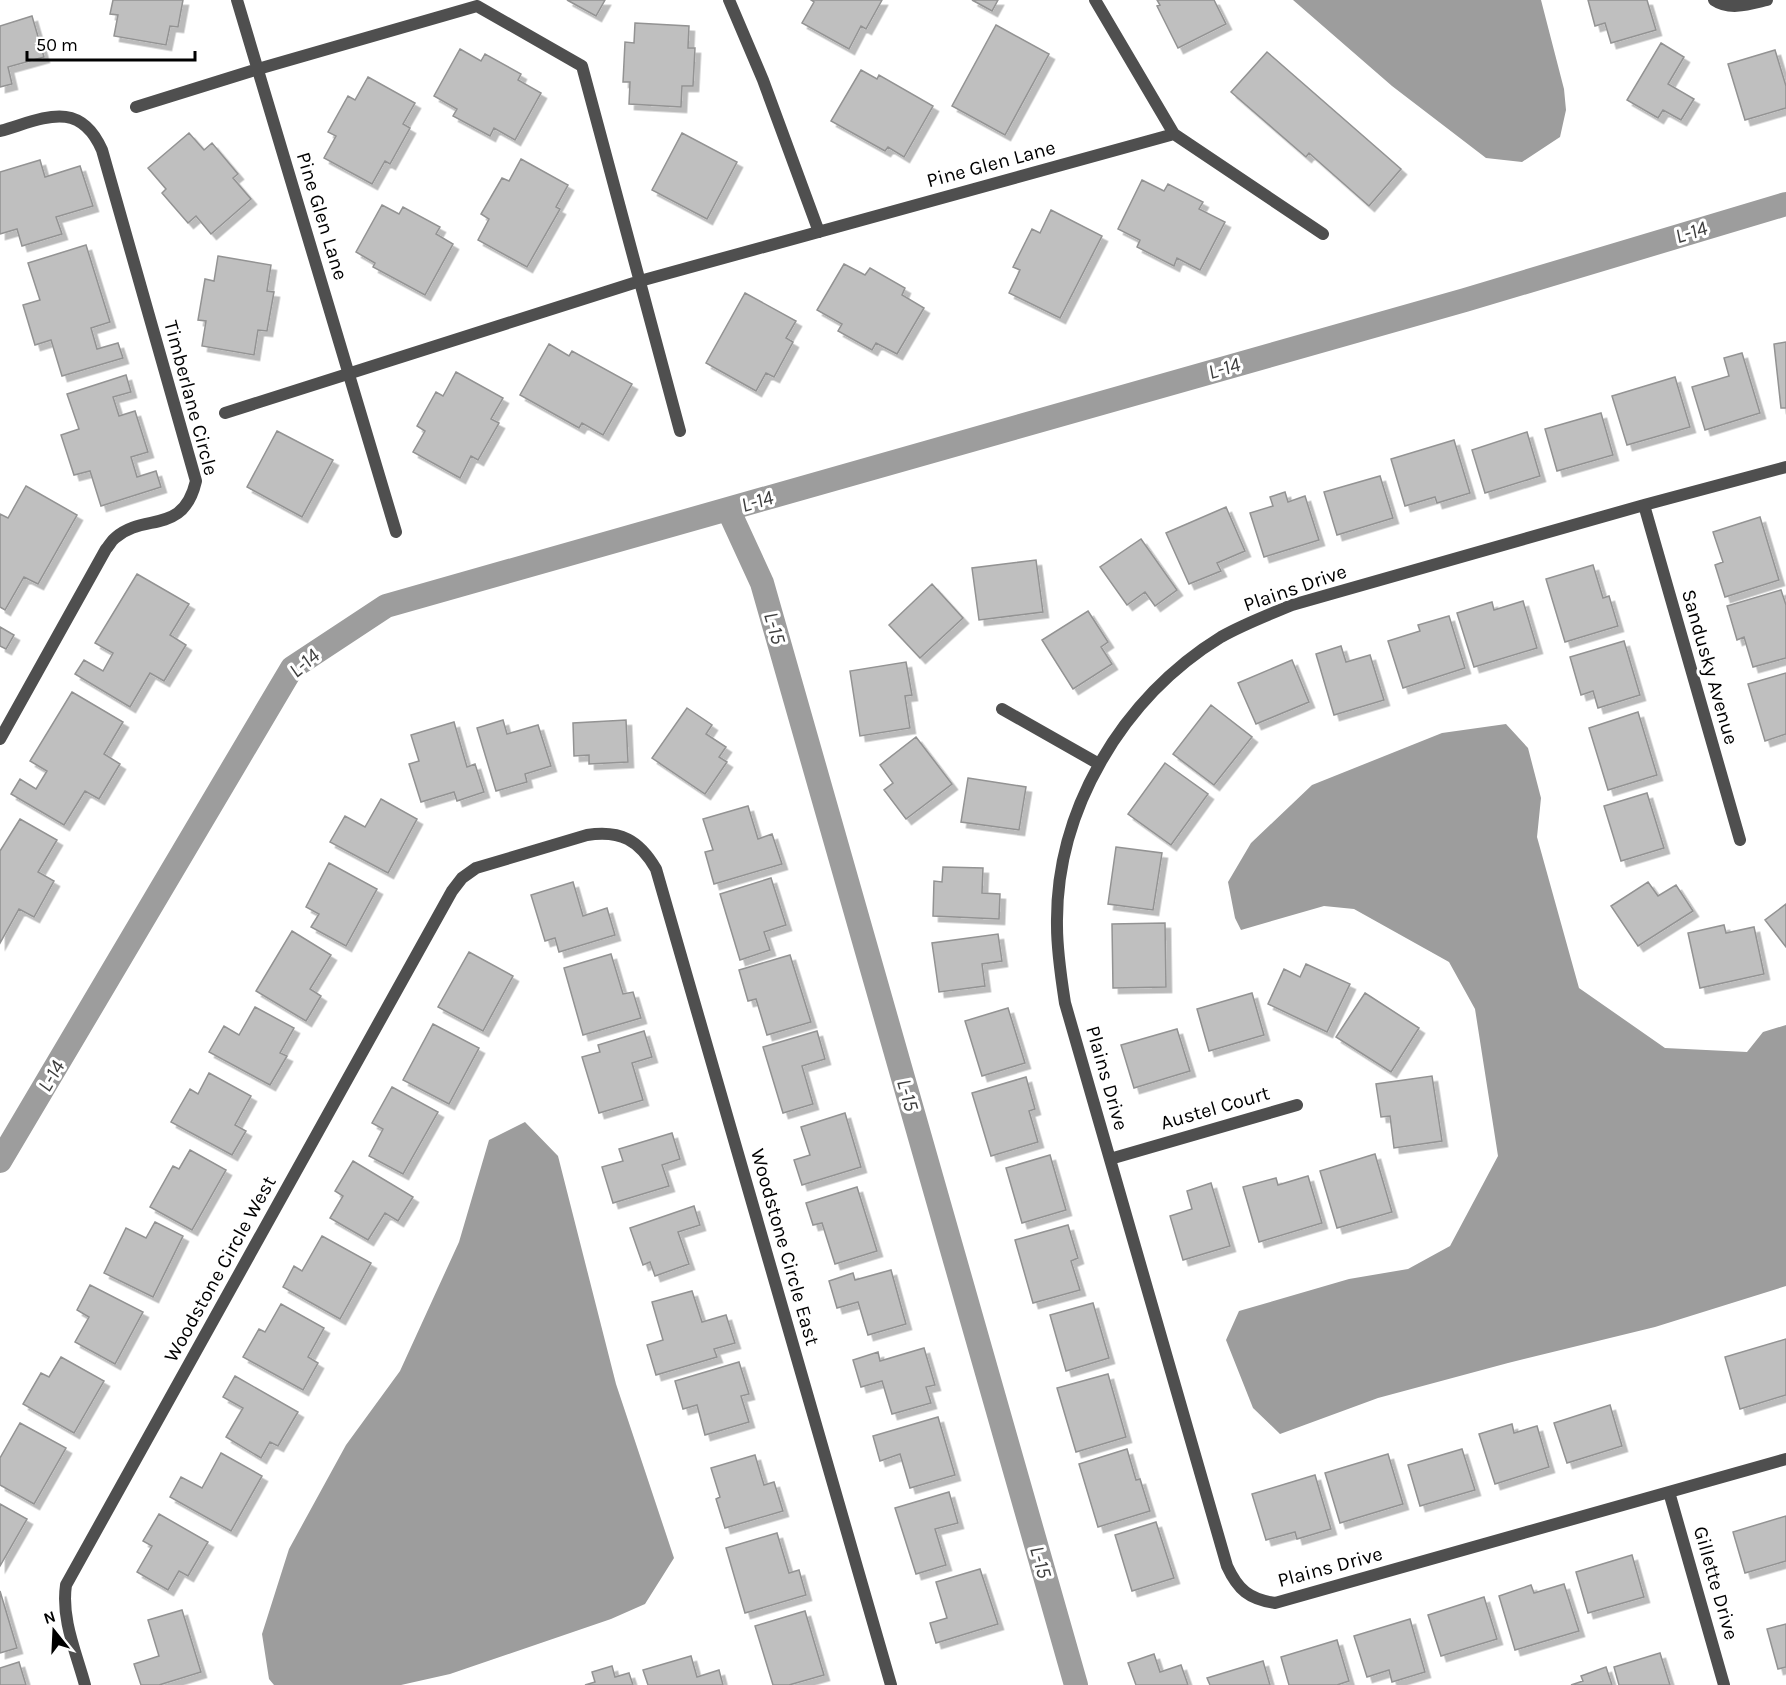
<svg xmlns="http://www.w3.org/2000/svg" width="1786" height="1685" font-family="Karla,sans-serif">
<defs>
<filter id="shadow"><feDropShadow dx="5.5" dy="5.5" stdDeviation="0" flood-color="#0004"/></filter>
</defs>
<rect width="100%" height="100%" fill="#fff"/>
<path fill="#9d9d9d" d="M 1293,0 L 1541,0 L 1564,89 L 1566,110 L 1560,137 L 1522,162 L 1486,158 L 1392,86 Z
M 1506,724 L 1528,748 L 1541,798 L 1537,837 L 1579,988 L 1665,1048 L 1747,1052 L 1763,1032 L 1786,1025 L 1786,1286 L 1655,1327 L 1508,1363 L 1378,1398 L 1280,1434 L 1253,1408 L 1226,1340 L 1239,1311 L 1349,1279 L 1408,1269 L 1450,1246 L 1498,1156 L 1475,1009 L 1449,962 L 1354,909 L 1324,906 L 1241,930 L 1235,918 L 1228,882 L 1251,843 L 1312,785 L 1442,733 Z
M 525,1122 L 558,1156 L 616,1384 L 674,1558 L 645,1604 L 611,1619 L 450,1674 L 401,1685 L 274,1685 L 269,1679 L 262,1634 L 289,1549 L 346,1445 L 400,1371 L 459,1242 L 489,1140 Z"/>
<g fill="none" stroke-linecap="round" stroke-linejoin="round">
<path stroke="#9d9d9d" stroke-width="24" d="M 728,509 L 762,583 L 1076,1685
M 0,1161 L 292,668 L 386,606 L 1465,300 L 1786,204"/>
</g>
<path fill="#bfbfbf" stroke="#939393" stroke-width="1.5" filter="url(#shadow)" d="M 113,0 L 183,0 L 178,27 L 170,26 L 166,45 L 114,36 L 118,15 L 110,14 Z
M 567,0 L 605,0 L 596,16 Z
M 811,0 L 882,0 L 866,29 L 861,26 L 849,49 L 802,23 L 814,2 Z
M 972,0 L 998,0 L 992,11 Z
M 1157,0 L 1214,0 L 1226,24 L 1178,48 L 1157,6 L 1160,5 Z
M 1588,0 L 1647,0 L 1656,30 L 1611,43 L 1605,23 L 1595,26 Z
M 32,16 L 44,57 L 8,67 L 12,84 L 0,87 L 0,26 Z
M 635,23 L 689,26 L 688,48 L 695,48 L 693,86 L 682,86 L 681,107 L 629,104 L 630,82 L 623,82 L 625,42 L 634,43 Z
M 996,25 L 1049,54 L 1005,135 L 952,106 Z
M 1661,43 L 1684,57 L 1668,84 L 1694,99 L 1681,120 L 1663,110 L 1658,118 L 1627,100 Z
M 460,49 L 481,61 L 485,54 L 521,74 L 518,80 L 541,93 L 515,140 L 494,128 L 490,136 L 453,116 L 457,109 L 434,96 Z
M 1775,50 L 1786,86 L 1786,108 L 1745,120 L 1728,64 Z
M 1267,52 L 1401,169 L 1369,206 L 1309,153 L 1306,157 L 1231,92 Z
M 861,70 L 877,79 L 879,75 L 933,106 L 904,157 L 888,147 L 885,151 L 831,121 Z
M 368,77 L 415,103 L 403,124 L 410,128 L 390,164 L 385,161 L 372,184 L 324,158 L 336,136 L 328,132 L 348,96 L 355,100 Z
M 189,133 L 204,150 L 212,143 L 238,174 L 233,178 L 251,199 L 211,234 L 196,216 L 188,223 L 162,193 L 166,189 L 148,168 Z
M 682,133 L 737,162 L 707,219 L 652,190 Z
M 521,159 L 568,185 L 556,207 L 560,209 L 527,267 L 478,240 L 489,219 L 481,214 L 502,178 L 509,181 Z
M 40,160 L 45,177 L 80,166 L 93,206 L 56,217 L 62,234 L 22,246 L 17,229 L 0,234 L 0,172 Z
M 1142,180 L 1164,191 L 1168,184 L 1203,202 L 1199,209 L 1225,222 L 1200,270 L 1177,258 L 1174,266 L 1137,247 L 1140,240 L 1118,229 Z
M 382,205 L 399,214 L 403,207 L 440,227 L 436,234 L 453,244 L 425,295 L 373,267 L 375,263 L 356,252 Z
M 1051,210 L 1102,236 L 1060,318 L 1009,293 L 1020,270 L 1013,267 L 1032,229 L 1040,233 Z
M 86,245 L 110,322 L 91,328 L 97,349 L 118,343 L 123,358 L 62,376 L 51,340 L 35,345 L 23,305 L 40,300 L 28,263 Z
M 218,256 L 271,265 L 267,291 L 274,292 L 267,331 L 258,330 L 254,355 L 202,346 L 206,321 L 198,320 L 205,279 L 214,281 Z
M 844,264 L 865,275 L 870,268 L 905,288 L 902,295 L 924,308 L 897,354 L 876,343 L 872,350 L 838,331 L 842,324 L 817,310 Z
M 745,293 L 796,321 L 786,338 L 793,342 L 774,377 L 766,373 L 756,391 L 706,363 Z
M 1786,342 L 1786,408 L 1781,408 L 1774,344 Z
M 549,344 L 569,356 L 572,351 L 632,384 L 603,435 L 582,423 L 579,428 L 520,395 Z
M 1742,353 L 1760,413 L 1705,430 L 1692,387 L 1729,376 L 1724,358 Z
M 456,372 L 503,398 L 491,419 L 499,423 L 478,460 L 471,456 L 460,478 L 413,452 L 425,431 L 417,426 L 436,392 L 443,396 Z
M 126,375 L 131,392 L 113,397 L 119,416 L 135,411 L 148,452 L 131,457 L 137,477 L 156,471 L 161,487 L 101,506 L 90,471 L 74,475 L 61,435 L 79,429 L 67,394 Z
M 1675,377 L 1690,427 L 1627,445 L 1612,396 Z
M 1601,413 L 1613,455 L 1557,471 L 1545,429 Z
M 277,431 L 333,460 L 302,517 L 247,487 Z
M 1527,432 L 1540,476 L 1485,493 L 1472,450 Z
M 1454,440 L 1470,493 L 1437,503 L 1435,497 L 1405,506 L 1391,459 Z
M 1380,476 L 1393,518 L 1337,535 L 1324,492 Z
M 26,486 L 77,515 L 38,584 L 24,577 L 5,610 L 0,607 L 0,514 L 8,518 Z
M 1285,492 L 1288,502 L 1305,496 L 1319,540 L 1264,557 L 1250,513 L 1273,506 L 1270,497 Z
M 1226,507 L 1245,551 L 1217,563 L 1221,571 L 1189,584 L 1166,533 Z
M 1760,517 L 1779,580 L 1725,597 L 1715,565 L 1723,562 L 1713,532 Z
M 1141,539 L 1177,590 L 1155,606 L 1145,592 L 1127,605 L 1100,567 Z
M 1036,560 L 1043,612 L 979,620 L 972,568 Z
M 1593,565 L 1603,598 L 1609,596 L 1618,626 L 1565,642 L 1546,579 Z
M 137,574 L 189,604 L 170,635 L 186,645 L 164,681 L 150,673 L 130,707 L 75,674 L 84,660 L 103,671 L 113,653 L 95,643 Z
M 932,584 L 963,618 L 920,658 L 889,625 Z
M 1781,590 L 1786,605 L 1786,658 L 1753,667 L 1744,637 L 1737,640 L 1727,606 Z
M 1523,601 L 1537,648 L 1474,667 L 1457,613 L 1492,602 L 1494,610 Z
M 1088,611 L 1108,642 L 1101,647 L 1112,664 L 1073,689 L 1042,640 Z
M 1449,616 L 1465,668 L 1403,688 L 1388,641 L 1420,631 L 1418,625 Z
M 0,627 L 14,635 L 6,649 L 0,646 Z
M 1624,641 L 1640,695 L 1598,708 L 1593,691 L 1581,695 L 1570,657 Z
M 1341,646 L 1346,662 L 1370,655 L 1384,700 L 1334,715 L 1316,654 Z
M 1292,660 L 1309,702 L 1256,724 L 1238,683 Z
M 906,662 L 912,695 L 905,696 L 910,728 L 860,736 L 850,671 Z
M 1786,673 L 1786,734 L 1765,741 L 1748,684 Z
M 72,692 L 123,722 L 104,754 L 120,764 L 99,799 L 85,791 L 64,825 L 11,794 L 20,779 L 36,789 L 47,771 L 30,761 Z
M 1211,705 L 1252,737 L 1214,785 L 1173,754 Z
M 687,708 L 712,725 L 706,734 L 726,747 L 719,757 L 727,762 L 705,794 L 652,758 Z
M 1638,712 L 1657,775 L 1608,790 L 1589,728 Z
M 503,720 L 507,734 L 538,725 L 551,766 L 525,774 L 527,782 L 496,791 L 477,728 Z
M 626,720 L 628,762 L 589,764 L 589,755 L 574,756 L 573,723 Z
M 454,722 L 467,767 L 475,764 L 484,792 L 457,801 L 454,792 L 421,802 L 409,764 L 419,761 L 411,735 Z
M 916,737 L 952,784 L 906,819 L 884,790 L 893,783 L 880,765 Z
M 1165,763 L 1208,794 L 1171,845 L 1128,814 Z
M 968,778 L 1026,787 L 1019,830 L 961,822 Z
M 1647,793 L 1664,848 L 1621,861 L 1604,806 Z
M 381,799 L 417,819 L 388,873 L 330,842 L 345,816 L 365,827 Z
M 748,806 L 758,839 L 772,834 L 782,864 L 714,884 L 705,852 L 713,850 L 703,819 Z
M 20,819 L 57,840 L 38,872 L 54,881 L 34,917 L 19,909 L 0,943 L 0,851 Z
M 1116,847 L 1162,853 L 1153,910 L 1108,904 Z
M 329,863 L 377,889 L 346,946 L 311,927 L 319,914 L 306,907 Z
M 943,867 L 983,868 L 982,893 L 1000,894 L 999,919 L 933,916 L 934,881 L 942,882 Z
M 771,878 L 786,925 L 764,932 L 770,950 L 740,960 L 720,894 Z
M 573,882 L 583,916 L 607,908 L 615,935 L 559,952 L 555,938 L 545,941 L 531,895 Z
M 1648,882 L 1658,896 L 1676,885 L 1693,911 L 1638,946 L 1611,906 Z
M 1786,904 L 1786,947 L 1765,920 Z
M 1165,923 L 1166,987 L 1113,988 L 1112,924 Z
M 1724,925 L 1726,933 L 1754,927 L 1764,974 L 1700,988 L 1688,933 Z
M 292,931 L 331,955 L 310,989 L 321,996 L 306,1021 L 256,991 Z
M 998,934 L 1002,961 L 982,964 L 985,986 L 939,992 L 932,943 Z
M 469,952 L 513,976 L 483,1031 L 438,1007 Z
M 611,954 L 623,994 L 633,992 L 641,1018 L 583,1035 L 564,968 Z
M 790,955 L 811,1022 L 767,1035 L 756,999 L 748,1001 L 739,970 Z
M 1306,964 L 1350,984 L 1327,1032 L 1268,1004 L 1284,969 L 1300,977 Z
M 1252,993 L 1264,1035 L 1209,1051 L 1197,1009 Z
M 1365,993 L 1419,1028 L 1391,1072 L 1336,1037 Z
M 255,1007 L 294,1028 L 280,1053 L 287,1056 L 270,1085 L 209,1052 L 224,1026 L 239,1035 Z
M 1008,1008 L 1025,1063 L 982,1076 L 965,1021 Z
M 433,1024 L 479,1048 L 449,1104 L 403,1080 Z
M 1177,1029 L 1190,1071 L 1134,1088 L 1121,1045 Z
M 644,1031 L 652,1057 L 632,1063 L 643,1100 L 599,1113 L 582,1057 L 600,1052 L 598,1045 Z
M 817,1031 L 825,1059 L 802,1066 L 813,1104 L 783,1113 L 763,1047 Z
M 209,1073 L 251,1096 L 235,1125 L 246,1131 L 232,1155 L 171,1122 L 190,1089 L 198,1094 Z
M 1432,1076 L 1442,1141 L 1394,1148 L 1390,1116 L 1381,1117 L 1376,1084 Z
M 1026,1077 L 1035,1109 L 1029,1111 L 1038,1142 L 991,1156 L 972,1093 Z
M 392,1087 L 438,1112 L 403,1174 L 369,1156 L 383,1129 L 372,1123 Z
M 845,1113 L 861,1167 L 802,1185 L 794,1160 L 810,1155 L 801,1127 Z
M 672,1133 L 680,1159 L 662,1165 L 669,1186 L 613,1203 L 602,1167 L 623,1161 L 619,1149 Z
M 190,1150 L 226,1170 L 192,1230 L 150,1207 L 173,1166 L 179,1169 Z
M 1375,1154 L 1392,1212 L 1337,1228 L 1320,1171 Z
M 1050,1155 L 1066,1210 L 1022,1223 L 1006,1168 Z
M 353,1161 L 413,1197 L 398,1221 L 385,1213 L 368,1240 L 330,1218 L 343,1196 L 335,1191 Z
M 1308,1176 L 1322,1223 L 1259,1242 L 1243,1187 L 1276,1178 L 1278,1185 Z
M 1211,1183 L 1230,1246 L 1183,1260 L 1170,1216 L 1192,1209 L 1187,1191 Z
M 857,1187 L 877,1251 L 835,1264 L 822,1223 L 813,1225 L 806,1203 Z
M 694,1206 L 700,1225 L 678,1232 L 689,1264 L 655,1276 L 650,1262 L 643,1265 L 630,1228 Z
M 155,1222 L 183,1236 L 153,1297 L 104,1273 L 126,1228 L 146,1238 Z
M 1068,1225 L 1078,1258 L 1071,1261 L 1080,1290 L 1033,1303 L 1015,1240 Z
M 322,1236 L 371,1263 L 340,1319 L 283,1287 L 294,1266 L 302,1271 Z
M 891,1270 L 906,1324 L 868,1335 L 858,1302 L 837,1308 L 829,1281 L 853,1273 L 855,1280 Z
M 90,1285 L 143,1312 L 115,1364 L 75,1342 L 89,1317 L 77,1310 Z
M 692,1291 L 702,1322 L 726,1315 L 735,1343 L 714,1349 L 717,1357 L 656,1375 L 647,1345 L 663,1340 L 652,1302 Z
M 1093,1303 L 1109,1358 L 1066,1371 L 1050,1315 Z
M 281,1304 L 324,1328 L 308,1357 L 318,1363 L 303,1390 L 243,1357 L 259,1329 L 265,1332 Z
M 1786,1339 L 1786,1395 L 1740,1409 L 1725,1357 Z
M 924,1348 L 935,1385 L 926,1387 L 931,1403 L 892,1414 L 882,1381 L 861,1387 L 853,1360 L 878,1352 L 880,1361 Z
M 61,1357 L 104,1381 L 74,1433 L 23,1404 L 41,1373 L 49,1377 Z
M 739,1362 L 749,1394 L 741,1396 L 749,1422 L 705,1435 L 697,1405 L 683,1409 L 675,1381 Z
M 1108,1374 L 1126,1437 L 1076,1452 L 1057,1388 Z
M 235,1376 L 298,1412 L 278,1446 L 270,1442 L 261,1458 L 226,1437 L 243,1408 L 223,1397 Z
M 1610,1405 L 1622,1446 L 1567,1463 L 1554,1423 Z
M 938,1417 L 955,1475 L 910,1488 L 900,1454 L 880,1461 L 873,1436 Z
M 20,1423 L 66,1448 L 34,1504 L 0,1485 L 0,1458 Z
M 1512,1424 L 1514,1433 L 1537,1426 L 1549,1467 L 1495,1484 L 1479,1434 Z
M 1127,1449 L 1136,1480 L 1140,1479 L 1150,1511 L 1098,1527 L 1079,1464 Z
M 1462,1449 L 1475,1490 L 1420,1506 L 1408,1465 Z
M 221,1453 L 262,1476 L 231,1531 L 170,1497 L 181,1477 L 202,1488 Z
M 1388,1454 L 1403,1504 L 1340,1523 L 1325,1473 Z
M 755,1455 L 764,1485 L 774,1482 L 783,1511 L 725,1528 L 716,1499 L 720,1497 L 711,1468 Z
M 1315,1475 L 1331,1529 L 1297,1539 L 1295,1532 L 1266,1540 L 1252,1494 Z
M 949,1492 L 958,1523 L 935,1529 L 946,1565 L 916,1574 L 895,1508 Z
M 0,1504 L 27,1519 L 0,1566 Z
M 159,1514 L 208,1542 L 188,1576 L 179,1571 L 168,1590 L 137,1572 L 152,1546 L 143,1541 Z
M 1786,1516 L 1786,1561 L 1745,1573 L 1733,1532 Z
M 1156,1522 L 1174,1578 L 1132,1591 L 1115,1535 Z
M 777,1533 L 789,1573 L 799,1570 L 806,1595 L 745,1613 L 726,1548 Z
M 1632,1555 L 1644,1597 L 1588,1613 L 1576,1572 Z
M 980,1569 L 998,1624 L 936,1643 L 930,1623 L 947,1618 L 936,1582 Z
M 1564,1584 L 1579,1631 L 1515,1650 L 1499,1596 L 1531,1585 L 1534,1593 Z
M 0,1591 L 17,1648 L 0,1653 Z
M 1484,1597 L 1497,1639 L 1441,1656 L 1428,1615 Z
M 182,1610 L 201,1672 L 159,1685 L 141,1685 L 134,1664 L 159,1656 L 148,1620 Z
M 805,1611 L 824,1675 L 789,1685 L 773,1685 L 755,1626 Z
M 1410,1619 L 1425,1672 L 1392,1682 L 1389,1670 L 1367,1677 L 1354,1636 Z
M 1786,1624 L 1786,1667 L 1778,1669 L 1767,1629 Z
M 1337,1640 L 1349,1681 L 1337,1685 L 1289,1685 L 1281,1657 Z
M 1660,1653 L 1670,1685 L 1619,1685 L 1614,1667 Z
M 1154,1654 L 1160,1672 L 1181,1665 L 1188,1685 L 1136,1685 L 1128,1663 Z
M 691,1656 L 697,1677 L 719,1670 L 723,1685 L 648,1685 L 643,1670 Z
M 1263,1661 L 1270,1685 L 1210,1685 L 1207,1678 Z
M 19,1662 L 26,1685 L 0,1685 L 0,1668 Z
M 612,1666 L 615,1677 L 629,1673 L 633,1685 L 585,1685 L 595,1682 L 592,1672 Z
M 1606,1667 L 1612,1685 L 1571,1685 L 1583,1681 L 1581,1676 Z"/>
<g fill="none" stroke-linecap="round" stroke-linejoin="round">
<path stroke="#4f4f4f" stroke-width="12" d="M 237,0 L 396,532
M 729,0 L 763,80 L 819,232
M 1095,0 L 1174,134 L 1323,234
M 1714,0 C 1730,11 1750,4 1767,0
M 136,107 L 258,69 L 477,6 L 582,66 L 680,431
M 0,131 C 43,119 79,98 102,150 L 196,481 C 183,536 145,512 115,538 C 111,541 109,546 106,549 L 0,739
M 225,413 L 640,281 L 1174,134
M 1786,467 L 1644,505 L 1292,605 C 1268,615 1244,624 1221,637 C 1123,697 1055,810 1057,926 C 1057,952 1061,977 1065,1003 L 1227,1566 C 1238,1590 1249,1599 1275,1603 L 1786,1459
M 1644,505 L 1740,840
M 1002,709 L 1099,764
M 1110,1159 L 1297,1105
M 1669,1492 L 1724,1685
M 85,1685 C 76,1652 61,1619 66,1585 L 452,891 L 462,878 L 476,868 L 587,835 C 621,830 639,840 656,869 L 891,1685"/>
</g>
<g text-anchor="middle" dominant-baseline="central" stroke-width="6" stroke-linejoin="round" paint-order="stroke">
<g font-size="20" fill="#000" stroke="#fff">
<text transform="translate(991 164) rotate(-15)">Pine Glen Lane</text>
<text transform="translate(322 216) rotate(73)">Pine Glen Lane</text>
<text transform="translate(191 398) rotate(75)">Timberlane Circle</text>
<text transform="translate(1295 588) rotate(-19)">Plains Drive</text>
<text transform="translate(1710 667) rotate(74)">Sandusky Avenue</text>
<text transform="translate(1107 1078) rotate(74)">Plains Drive</text>
<text transform="translate(1215 1108) rotate(-16)">Austel Court</text>
<text transform="translate(785 1247) rotate(74)">Woodstone Circle East</text>
<text transform="translate(220 1269) rotate(-61)">Woodstone Circle West</text>
<text transform="translate(1330 1567) rotate(-15)">Plains Drive</text>
<text transform="translate(1716 1583) rotate(74)">Gillette Drive</text>
</g>
<g font-size="21" font-style="italic" fill="#3e3e3e" stroke="#fff">
<text transform="translate(1691 232) rotate(-17)">L-14</text>
<text transform="translate(1224 368) rotate(-16)">L-14</text>
<text transform="translate(757 501) rotate(-16)">L-14</text>
<text transform="translate(775 628) rotate(74)">L-15</text>
<text transform="translate(304 663) rotate(-40)">L-14</text>
<text transform="translate(51 1076) rotate(-59)">L-14</text>
<text transform="translate(908 1095) rotate(74)">L-15</text>
<text transform="translate(1041 1562) rotate(74)">L-15</text>
</g>
</g>
<g transform="translate(54 1631) rotate(342)" stroke="#ffffff" stroke-width="4.5" paint-order="stroke">
<path d="M0-4.5L10 22L0 15L-10 22Z" fill="#000000"/>
<text y="-9" font-size="16" font-weight="bold" text-anchor="middle" fill="#000000">N</text>
</g>
<path d="M27 51v9h168v-9" fill="none" stroke="#000000" stroke-width="3"/>
<text x="36" y="51" font-size="18" fill="#000000" stroke="#ffffff" stroke-width="4.5" paint-order="stroke">50 m</text>
</svg>
